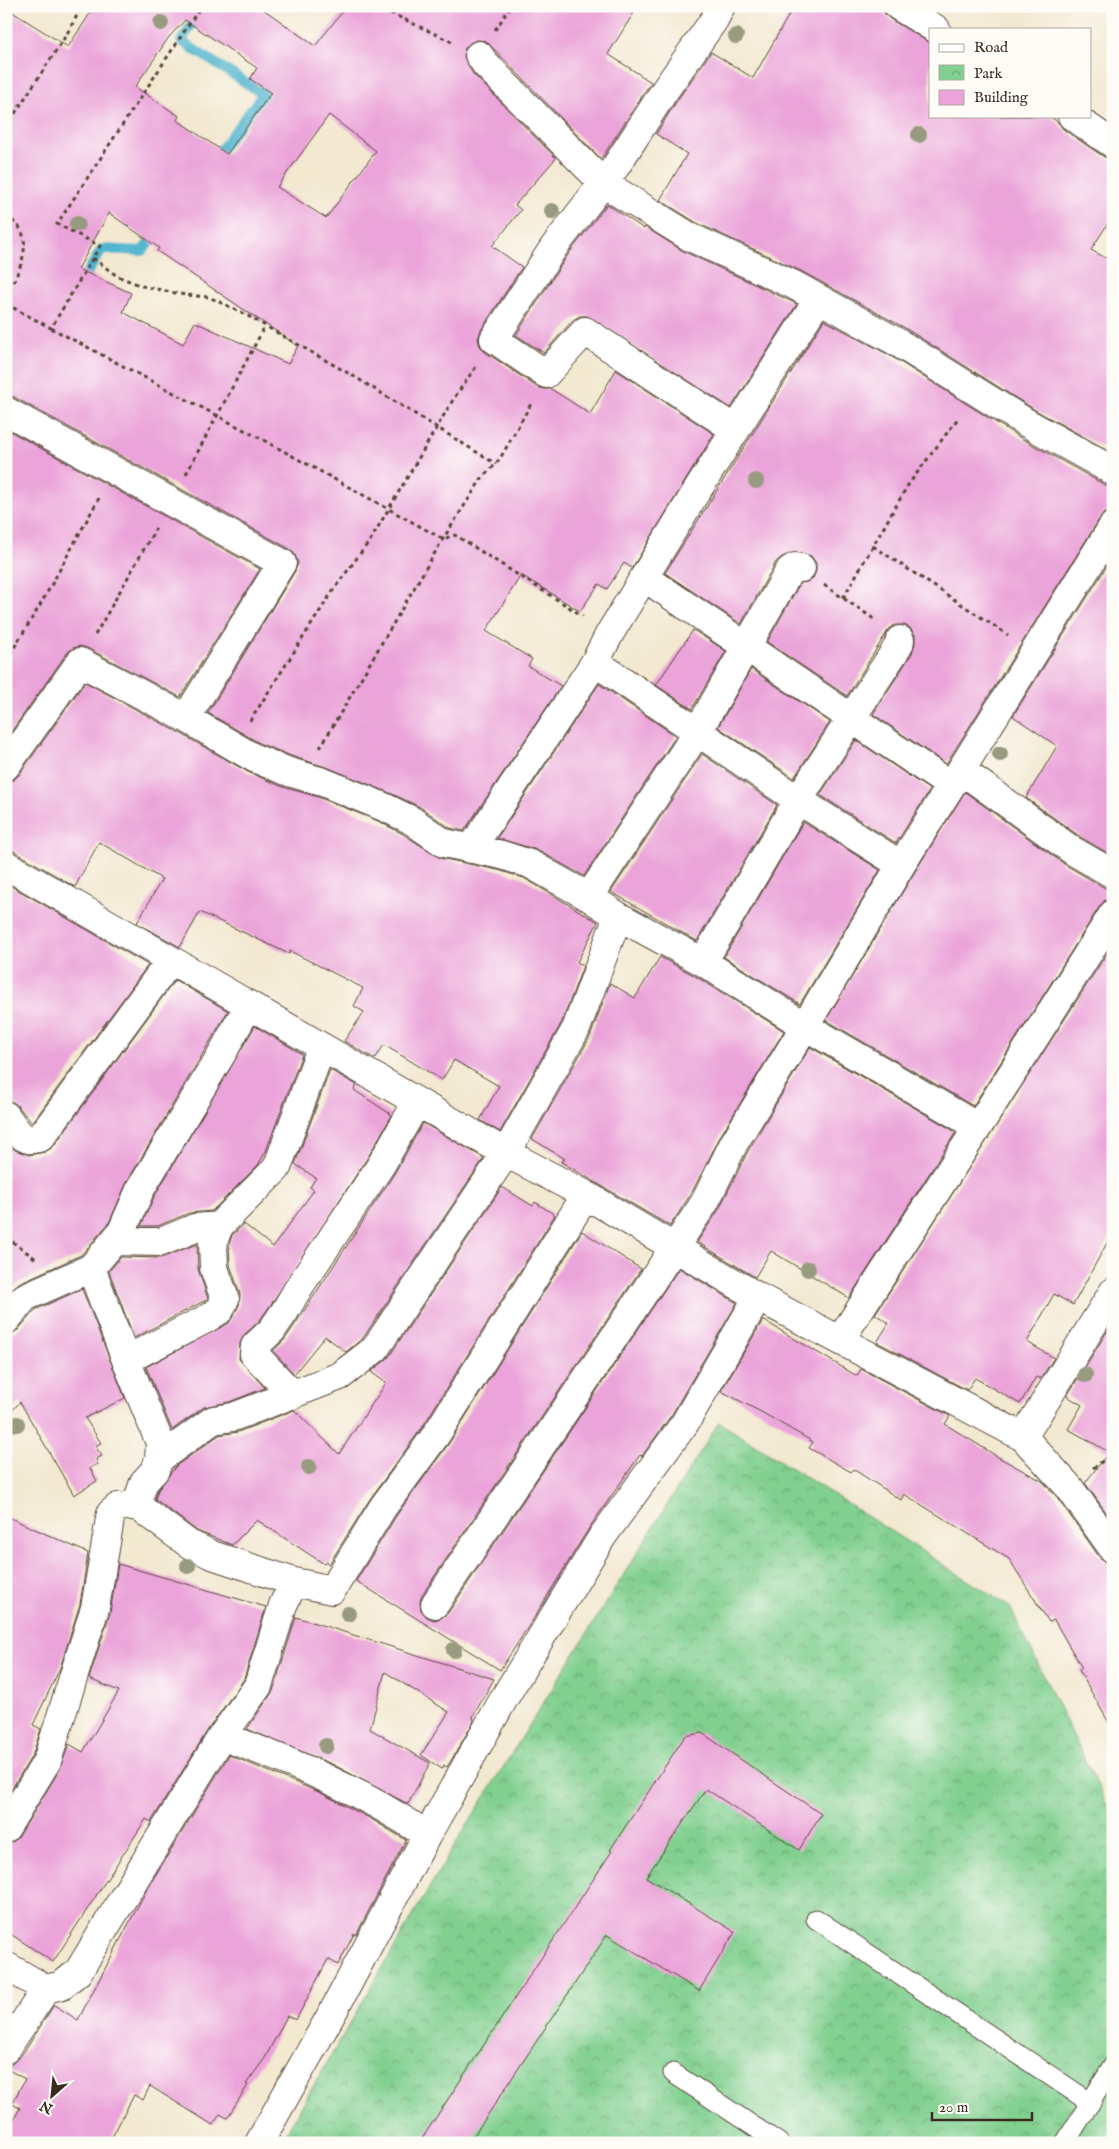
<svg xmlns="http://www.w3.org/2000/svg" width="1119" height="2149" font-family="'IM FELL English',serif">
<defs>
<pattern id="park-crowns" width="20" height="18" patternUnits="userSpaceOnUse" patternTransform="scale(1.25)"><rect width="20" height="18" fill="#81d08f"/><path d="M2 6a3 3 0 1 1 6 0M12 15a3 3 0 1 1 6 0" fill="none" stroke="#6ba974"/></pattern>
</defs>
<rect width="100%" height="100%" fill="#fdfcf7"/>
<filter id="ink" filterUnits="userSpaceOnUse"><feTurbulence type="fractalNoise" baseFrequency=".02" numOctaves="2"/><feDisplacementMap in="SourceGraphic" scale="10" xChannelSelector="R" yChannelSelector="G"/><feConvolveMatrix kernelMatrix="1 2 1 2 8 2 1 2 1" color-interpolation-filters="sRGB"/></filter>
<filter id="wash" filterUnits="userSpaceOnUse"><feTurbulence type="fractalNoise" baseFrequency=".0096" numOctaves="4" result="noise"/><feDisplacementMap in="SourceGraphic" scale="20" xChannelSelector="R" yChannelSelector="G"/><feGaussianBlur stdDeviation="1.12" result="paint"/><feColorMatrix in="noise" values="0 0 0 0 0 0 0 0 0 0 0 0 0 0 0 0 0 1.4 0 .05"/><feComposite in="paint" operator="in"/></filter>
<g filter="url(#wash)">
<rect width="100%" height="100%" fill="#f3e8d0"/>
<path fill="url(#park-crowns)" stroke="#5e7d56" d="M 719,1422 L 1010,1607 L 1113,1817 L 1113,2143 L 280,2143 L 452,1849 Z"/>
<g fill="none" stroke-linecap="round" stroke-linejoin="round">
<path stroke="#4fb4ce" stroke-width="10" d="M 199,14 L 181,41 L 263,94 L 212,161
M 81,283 L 102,249 L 142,251 L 158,232"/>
</g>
<g id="blocks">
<path fill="#eba4d9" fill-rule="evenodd" d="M 95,6 L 259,6 L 315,46 L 347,6 L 638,6 L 608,54 L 651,82 L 601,159 L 486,41 L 477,40 L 470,43 L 465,48 L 464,57 L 473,74 L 556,158 L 515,205 L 521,210 L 492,246 L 522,267 L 481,330 L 478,339 L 480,346 L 485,352 L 537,387 L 544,389 L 551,389 L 590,414 L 616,370 L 714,434 L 632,568 L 624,563 L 607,589 L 599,584 L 580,611 L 521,575 L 486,631 L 532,659 L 528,666 L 561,686 L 464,831 L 450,828 L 420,807 L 390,793 L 329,768 L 294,757 L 261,744 L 208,713 L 295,571 L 298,563 L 295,555 L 290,549 L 14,397 L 6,395 L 6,8 L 68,47 ZM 185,20 L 257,68 L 250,79 L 271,93 L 227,154 L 177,120 L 179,116 L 135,87 L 169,37 ZM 329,115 L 376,151 L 326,218 L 277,187 ZM 109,213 L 159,248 L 157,251 L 298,346 L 288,364 L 195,322 L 183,344 L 123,312 L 131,293 L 78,269 Z
M 794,6 L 882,6 L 885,14 L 890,19 L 930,43 L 930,116 L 1049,116 L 1058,122 L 1063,129 L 1104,157 L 1113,159 L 1113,215 L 1091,250 L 1113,262 L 1113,453 L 1035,410 L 905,328 L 801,271 L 697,223 L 660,200 L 687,154 L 656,134 L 678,99 L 711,52 L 753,78 Z
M 607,204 L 644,229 L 645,227 L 683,251 L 797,304 L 731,408 L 587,316 L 580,316 L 573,320 L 544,353 L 516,335 L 567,256 Z
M 824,320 L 889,355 L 1019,437 L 1105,485 L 1113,487 L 1113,510 L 1105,512 L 1100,518 L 946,764 L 873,714 L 912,653 L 915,643 L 915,635 L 910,628 L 904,625 L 895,625 L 889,629 L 847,696 L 767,642 L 800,583 L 807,582 L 813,578 L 816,571 L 816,563 L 811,556 L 797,552 L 782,557 L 776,562 L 741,624 L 665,573 Z
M 6,429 L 260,569 L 180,697 L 87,648 L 80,646 L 73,648 L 67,653 L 6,739 Z
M 1113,556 L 1113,856 L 1082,838 L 1026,798 L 1057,746 L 1013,716 Z
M 693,630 L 726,651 L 692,709 L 656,685 Z
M 751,669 L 830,722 L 794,778 L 718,727 Z
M 85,682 L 178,732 L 248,772 L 283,787 L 318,797 L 378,821 L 403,834 L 440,858 L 498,870 L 524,878 L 598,922 L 577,962 L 583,966 L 562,1022 L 500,1132 L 480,1120 L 499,1086 L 454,1060 L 442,1080 L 384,1045 L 375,1059 L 344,1041 L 364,1012 L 354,1006 L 363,988 L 290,951 L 289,954 L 200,912 L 180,947 L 137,923 L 162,879 L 99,842 L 75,887 L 14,851 L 6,849 L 6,781 L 13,780 L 19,775 Z
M 599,684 L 676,736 L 584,876 L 537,850 L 497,838 Z
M 856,740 L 930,790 L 896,843 L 820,795 Z
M 702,754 L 777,805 L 697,941 L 611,892 Z
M 965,792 L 1064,864 L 1105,888 L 1113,890 L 1113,899 L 1105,900 L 1100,906 L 973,1106 L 826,1020 L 914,873 Z
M 803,822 L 880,870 L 800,1004 L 724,957 Z
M 6,883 L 148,965 L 32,1123 L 18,1106 L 13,1102 L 6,1101 Z
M 1113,944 L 1113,1232 L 1073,1305 L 1054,1294 L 1027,1342 L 1054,1358 L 1040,1379 L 1036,1377 L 1020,1404 L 975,1378 L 967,1390 L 877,1342 L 889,1323 L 875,1314 Z
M 660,957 L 695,976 L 784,1031 L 721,1135 L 691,1194 L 670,1226 L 561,1162 L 565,1159 L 532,1139 L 590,1037 L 610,983 L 635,998 Z
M 175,980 L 228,1011 L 127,1182 L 109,1223 L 81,1255 L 19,1283 L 6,1295 L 6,1142 L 15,1150 L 29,1155 L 45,1152 L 53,1147 Z
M 255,1026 L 302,1054 L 266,1151 L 258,1165 L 212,1211 L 189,1213 L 158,1226 L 141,1226 L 154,1197 Z
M 810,1047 L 956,1132 L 849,1298 L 771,1251 L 755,1277 L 697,1242 L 718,1211 L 748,1151 Z
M 330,1070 L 357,1085 L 354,1090 L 392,1115 L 368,1157 L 272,1303 L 260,1320 L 244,1335 L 240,1343 L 239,1359 L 265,1388 L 229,1402 L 204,1407 L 172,1430 L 146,1367 L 229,1323 L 239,1305 L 240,1294 L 230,1265 L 229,1245 L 232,1235 L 244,1224 L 273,1247 L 314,1190 L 310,1187 L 316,1178 L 295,1164 Z
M 423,1123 L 484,1158 L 363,1338 L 346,1352 L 325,1336 L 294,1374 L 273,1351 L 285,1339 L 298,1320 L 394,1174 Z
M 502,1187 L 533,1206 L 535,1202 L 555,1215 L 423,1426 L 370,1499 L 329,1564 L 326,1562 L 324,1564 L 257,1520 L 232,1545 L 197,1531 L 155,1499 L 158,1490 L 176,1466 L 219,1435 L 238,1432 L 294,1410 L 339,1454 L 386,1383 L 371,1372 L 388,1358 Z
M 582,1231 L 641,1269 L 422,1595 L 420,1602 L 421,1610 L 427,1617 L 434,1620 L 441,1618 L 448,1613 L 679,1268 L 737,1303 L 672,1414 L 642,1456 L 640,1455 L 589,1528 L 532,1621 L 500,1670 L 356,1581 L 396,1516 L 449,1443 Z
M 197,1244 L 198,1269 L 208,1299 L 134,1338 L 109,1271 L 121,1257 L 161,1258 Z
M 82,1289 L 125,1398 L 85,1418 L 101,1443 L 95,1446 L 102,1456 L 96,1459 L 98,1464 L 90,1468 L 97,1481 L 74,1495 L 20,1402 L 6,1417 L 6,1335 L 18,1330 L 35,1310 Z
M 763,1320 L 857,1376 L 861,1369 L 950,1416 L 945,1424 L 998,1457 L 1042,1481 L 1057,1497 L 1100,1558 L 1106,1563 L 1113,1564 L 1113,1730 L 1079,1670 L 1082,1668 L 1054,1620 L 1049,1622 L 1009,1559 L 904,1494 L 901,1500 L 853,1469 L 851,1472 L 809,1448 L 813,1442 L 763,1413 L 721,1391 Z
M 1113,1322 L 1113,1522 L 1085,1483 L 1109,1452 L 1068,1429 L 1082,1405 L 1067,1396 Z
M 6,1516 L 88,1553 L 80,1604 L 60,1668 L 33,1725 L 41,1729 L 33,1754 L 6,1798 Z
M 118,1564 L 266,1607 L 244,1679 L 209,1728 L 151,1822 L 146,1819 L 53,1962 L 6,1931 L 6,1844 L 14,1841 L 19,1836 L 60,1769 L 69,1744 L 83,1752 L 119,1691 L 89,1679 L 110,1613 Z
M 296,1617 L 494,1679 L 473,1716 L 474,1721 L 452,1759 L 447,1767 L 444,1765 L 442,1769 L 421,1755 L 449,1712 L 385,1672 L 370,1729 L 430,1763 L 408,1804 L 334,1765 L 247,1729 L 273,1691 Z
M 702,1733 L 821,1814 L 799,1850 L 706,1789 L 646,1877 L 735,1932 L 699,1991 L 607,1935 L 469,2143 L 419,2143 L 612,1851 L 610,1850 L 685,1736 Z
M 229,1755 L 321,1793 L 371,1819 L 406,1840 L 356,1935 L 354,1934 L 338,1965 L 328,1959 L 296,2020 L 287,2016 L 265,2058 L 246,2084 L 248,2085 L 227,2118 L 220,2114 L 213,2125 L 150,2086 L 143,2100 L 134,2095 L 109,2143 L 6,2143 L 6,2134 L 20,2108 L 12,2104 L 25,2079 L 7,2069 L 11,2064 L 19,2058 L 26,2049 L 54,2005 L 78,2020 L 147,1889 Z"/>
</g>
</g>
<g filter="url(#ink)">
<use href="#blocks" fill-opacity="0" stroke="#574639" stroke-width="1"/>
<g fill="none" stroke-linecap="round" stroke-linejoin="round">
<defs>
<path id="service" d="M 816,1919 L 1091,2103
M 673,2073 L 779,2143
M 1065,2143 L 1113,2066"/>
<path id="minor" d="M 721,6 L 714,20 L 665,90 L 616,166 L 554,247 L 494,339 L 546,374 L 585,331 L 736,430
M 898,6 L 936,29
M 479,55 L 486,65 L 603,183 L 690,237 L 794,285 L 897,342 L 1027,423 L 1113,471
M 1072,116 L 1113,144
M 6,411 L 282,563 L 186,718 L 80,662 L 6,766
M 1113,526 L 961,770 L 1073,851 L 1113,874
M 644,577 L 951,786
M 595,662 L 798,800 L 901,865
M 186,718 L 254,758 L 289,772 L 323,782 L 384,807 L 411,820 L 444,843 L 502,855 L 530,864 L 589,897 L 618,916 L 703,962 L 805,1026 L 734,1143 L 705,1202 L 435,1604
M 961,770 L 901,865 L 805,1026 L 978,1127
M 471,849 L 595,662 L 610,633 L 693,497 L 818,300
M 6,865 L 506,1153 L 586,1195 L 758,1297 L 1023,1437
M 589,897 L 698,731 L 790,570 L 795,567 L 801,568
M 703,962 L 798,800 L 899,645 L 900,640
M 6,1116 C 16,1129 22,1145 41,1137 L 170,961
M 114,1241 L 161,1242 L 195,1228 L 219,1226
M 1113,1292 L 1023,1437 L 1069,1487 L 1113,1549
M 6,1320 L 25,1297 L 91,1268 L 114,1241 L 122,1231 L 140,1190 L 224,1050 L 248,1006
M 840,1340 L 978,1127 L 1113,914
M 126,1360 L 206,1319 L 220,1310 L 225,1299 L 214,1268 L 213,1242 L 219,1226 L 277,1168 L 321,1048
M 293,1395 L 254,1354 L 255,1346 L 272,1330 L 285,1311 L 299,1287 L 381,1165 L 417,1102
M 159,1459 L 213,1420 L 233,1417 L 340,1376 L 375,1349 L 506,1153 L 576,1029 L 618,916
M 136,1505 L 189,1544 L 212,1555 L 294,1582
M 222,1736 C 293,1762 364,1792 427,1835 L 335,2008 L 259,2143
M 6,1828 L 47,1761 L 95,1608 L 111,1513 L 118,1507 L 136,1505 L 144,1482 L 155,1470 L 159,1459 L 160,1443 L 126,1360 L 91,1268
M 427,1835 L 506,1695 L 602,1537 L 685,1423 L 758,1297
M 6,1966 L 46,1989
M 6,2049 L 46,1989 L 62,1985 L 78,1972 L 222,1736 L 258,1686 L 283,1605 L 294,1582 L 332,1590 L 383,1507 L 436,1435 L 586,1195"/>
</defs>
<use href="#service" stroke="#574639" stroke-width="21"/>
<use href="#minor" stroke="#574639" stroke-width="30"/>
<path stroke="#574639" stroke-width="3" stroke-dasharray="4 4" stroke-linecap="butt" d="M 376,6 L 452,42
M 495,30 L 511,6
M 6,127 L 67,34 L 82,6
M 6,215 C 11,220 20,226 22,232 C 30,252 16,278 6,295
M 93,258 L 117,276 L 142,286 L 185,295 L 209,297 L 241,312 L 355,377 L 496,464
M 6,304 L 51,328 L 100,246 L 57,224 L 201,6
M 51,328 L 267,442 L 443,539 L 455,535 L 583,616
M 186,474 L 265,326
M 873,546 L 1008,635
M 824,585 L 877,621
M 843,598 L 908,485 L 959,417
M 95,635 L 156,528
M 6,661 L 42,602 L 99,498
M 250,721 L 334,589 L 371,539 L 454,398 L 478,364
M 320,748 L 443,539 L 484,475 L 496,464 L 502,455 L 532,402
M 6,1237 L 36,1259
M 1093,1468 L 1104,1460 L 1113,1465"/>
<use href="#service" stroke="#fff" stroke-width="19"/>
<use href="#minor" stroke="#fff" stroke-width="28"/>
</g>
<g fill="#999b81">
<circle cx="161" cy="23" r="8"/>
<circle cx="736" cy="36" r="8"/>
<circle cx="919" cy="135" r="8"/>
<circle cx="552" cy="211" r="8"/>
<circle cx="77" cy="224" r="8"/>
<circle cx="756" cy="481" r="8"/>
<circle cx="1000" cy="754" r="8"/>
<circle cx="808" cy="1269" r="8"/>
<circle cx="1085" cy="1375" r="8"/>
<circle cx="17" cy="1424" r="8"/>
<circle cx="309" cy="1467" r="8"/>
<circle cx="188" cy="1566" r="8"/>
<circle cx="348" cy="1614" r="8"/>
<circle cx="454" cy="1650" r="8"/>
<circle cx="326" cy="1746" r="8"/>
</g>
</g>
<rect width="1119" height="2149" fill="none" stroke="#fdfcf7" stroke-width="25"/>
<rect x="929" y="28" width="162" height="90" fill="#fdfcf7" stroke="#afa8a0"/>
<rect x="939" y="44" width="25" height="8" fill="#ffffff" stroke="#afa8a0"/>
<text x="974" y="52" font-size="15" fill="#3b2a1e">Road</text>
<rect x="939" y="65" width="25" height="15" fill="url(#park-crowns)" stroke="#afa8a0"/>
<text x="974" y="78" font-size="15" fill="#3b2a1e">Park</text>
<rect x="939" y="90" width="25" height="15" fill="#eba4d9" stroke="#afa8a0"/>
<text x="974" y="102" font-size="15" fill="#3b2a1e">Building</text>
<g transform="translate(52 2096) rotate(207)" stroke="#fdfcf7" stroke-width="4" paint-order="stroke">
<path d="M0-4L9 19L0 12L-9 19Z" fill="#3b2a1e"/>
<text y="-8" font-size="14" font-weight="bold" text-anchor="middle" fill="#3b2a1e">N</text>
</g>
<path d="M932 2112v8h100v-8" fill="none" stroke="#3b2a1e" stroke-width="2.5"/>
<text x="939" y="2112" font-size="15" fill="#3b2a1e" stroke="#fdfcf7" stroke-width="4" paint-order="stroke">20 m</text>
</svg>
